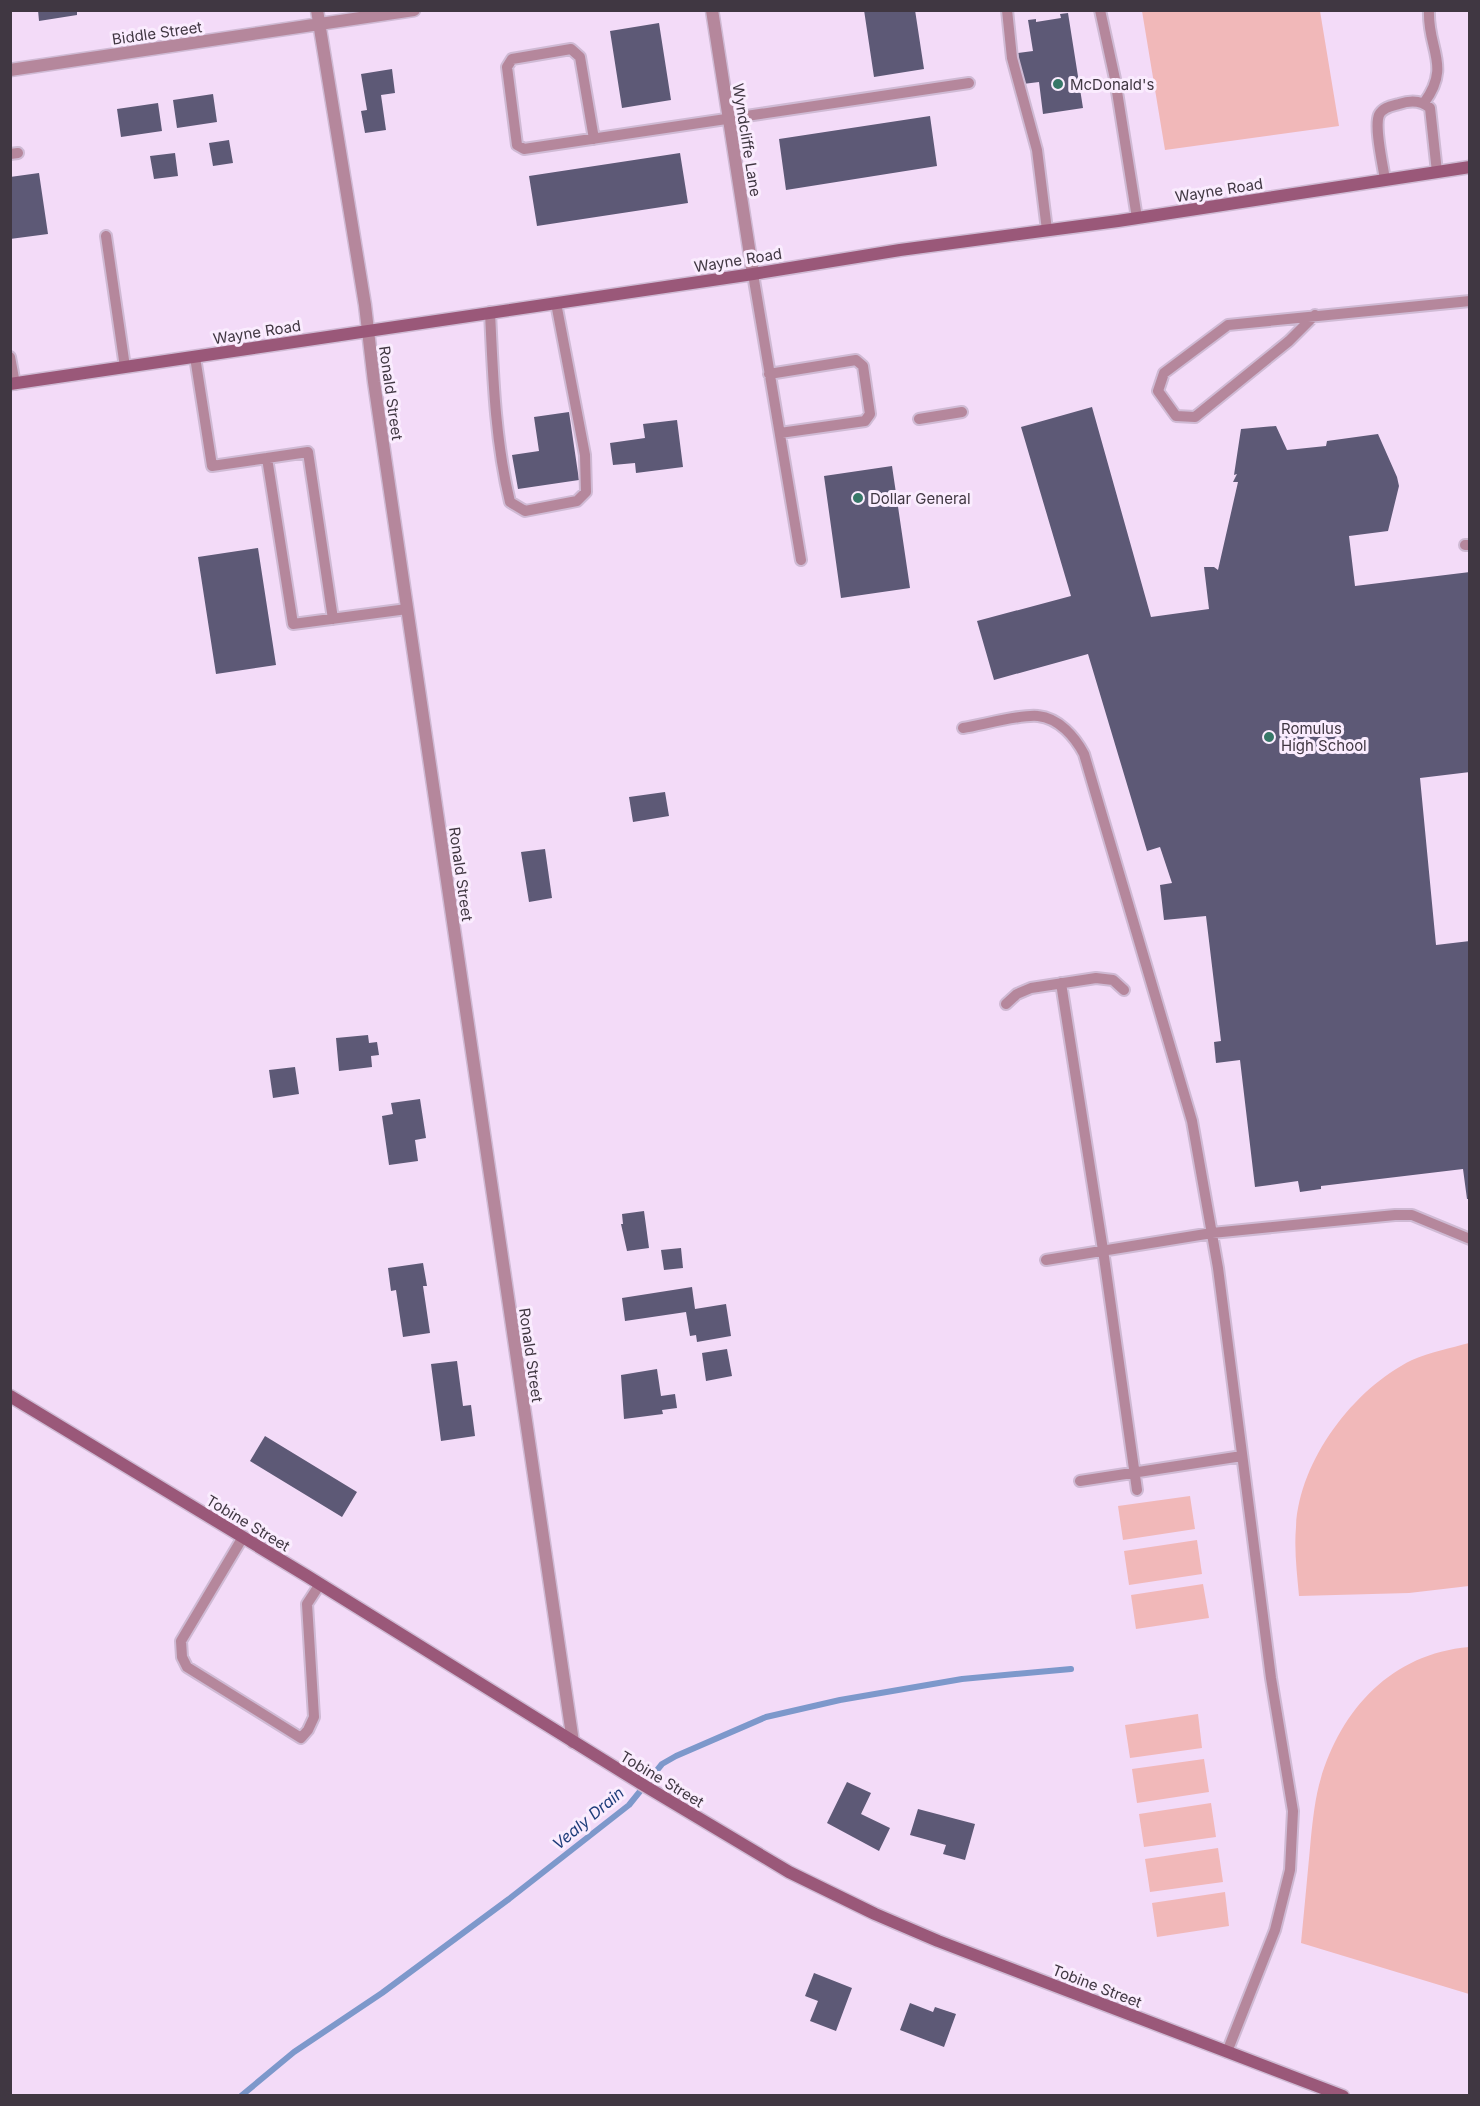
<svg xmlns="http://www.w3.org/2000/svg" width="1480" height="2106" font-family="Inter,sans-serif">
<rect width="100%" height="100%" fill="#f3dbf8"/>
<path fill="#f1b8b9" d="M 1142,11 L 1320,11 L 1339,126 L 1165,150 Z
M 1469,1343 L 1469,1586 L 1409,1593 L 1299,1596 C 1297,1573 1294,1550 1296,1527 C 1299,1461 1353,1389 1412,1360 C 1430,1352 1451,1348 1469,1343 Z
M 1190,1496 L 1195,1529 L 1123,1540 L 1118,1506 Z
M 1197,1540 L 1202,1574 L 1129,1585 L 1124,1551 Z
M 1203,1584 L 1209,1618 L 1136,1629 L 1131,1595 Z
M 1469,1647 L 1470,1647 L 1469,1994 L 1301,1943 C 1304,1912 1307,1880 1310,1848 C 1312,1827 1314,1805 1319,1785 C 1339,1711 1390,1654 1469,1647 Z
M 1198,1714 L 1202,1748 L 1130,1758 L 1125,1725 Z
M 1204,1759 L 1209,1792 L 1137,1803 L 1132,1769 Z
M 1211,1803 L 1216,1837 L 1144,1847 L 1139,1814 Z
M 1218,1848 L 1223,1882 L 1150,1892 L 1145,1859 Z
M 1225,1892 L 1229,1926 L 1157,1937 L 1152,1903 Z"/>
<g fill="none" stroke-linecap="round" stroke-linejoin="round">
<path stroke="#7d98cb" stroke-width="6" d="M 241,2096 L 294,2052 L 382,1993 L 509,1899 L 629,1805 L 662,1764 L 676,1756 L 766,1717 L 840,1700 L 962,1679 L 1071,1669"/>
</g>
<path fill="#5d5976" d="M 38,10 L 77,10 L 77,15 L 39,21 Z
M 864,10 L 915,10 L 924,69 L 874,77 Z
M 1068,13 L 1083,108 L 1043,114 L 1039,82 L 1023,84 L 1018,53 L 1033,51 L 1028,20 L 1036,19 L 1036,22 L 1061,18 L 1060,14 Z
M 659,23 L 671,100 L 622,108 L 610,31 Z
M 392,69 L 395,93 L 381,95 L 386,130 L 365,133 L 361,111 L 367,110 L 361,74 Z
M 213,94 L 217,122 L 177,128 L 173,100 Z
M 158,103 L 162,131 L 121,137 L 117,109 Z
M 930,116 L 937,166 L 786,190 L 779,139 Z
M 229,140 L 233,163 L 213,166 L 209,143 Z
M 175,153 L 178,176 L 154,179 L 150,156 Z
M 680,153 L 688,203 L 537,226 L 529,176 Z
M 39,173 L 48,234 L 10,239 L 10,177 Z
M 1092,407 L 1151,617 L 1209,609 L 1204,567 L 1214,567 L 1218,570 L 1238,482 L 1233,482 L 1237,474 L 1234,475 L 1241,429 L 1276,426 L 1287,450 L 1326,446 L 1327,441 L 1378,434 L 1397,477 L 1399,486 L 1388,531 L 1349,536 L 1355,586 L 1470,572 L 1470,772 L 1420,778 L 1436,945 L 1470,941 L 1470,1199 L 1467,1199 L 1463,1169 L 1321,1186 L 1321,1189 L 1300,1192 L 1298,1181 L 1255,1187 L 1240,1060 L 1216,1063 L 1214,1042 L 1221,1041 L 1206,916 L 1164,920 L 1160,885 L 1172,883 L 1160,847 L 1147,851 L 1088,654 L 994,680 L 977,621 L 1071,596 L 1021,427 Z
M 569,412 L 579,480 L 518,489 L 512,455 L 539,451 L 534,417 Z
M 677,420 L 683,467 L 636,473 L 635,463 L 613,465 L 610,443 L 645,438 L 643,424 Z
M 892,466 L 910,588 L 841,598 L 824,476 Z
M 258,548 L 276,665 L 216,674 L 198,557 Z
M 665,792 L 669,816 L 633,822 L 629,797 Z
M 545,849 L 552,898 L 529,902 L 521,852 Z
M 368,1035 L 369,1043 L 377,1042 L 379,1055 L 371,1056 L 372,1067 L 339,1071 L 336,1038 Z
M 295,1067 L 299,1094 L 273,1098 L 269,1070 Z
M 420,1099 L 426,1138 L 415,1140 L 418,1161 L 389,1165 L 382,1116 L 393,1114 L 391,1103 Z
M 644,1211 L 649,1248 L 627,1251 L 621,1224 L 623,1224 L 622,1214 Z
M 681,1248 L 683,1268 L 664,1270 L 661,1250 Z
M 423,1263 L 427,1286 L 423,1286 L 430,1333 L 403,1337 L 396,1290 L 391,1291 L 388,1268 Z
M 692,1287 L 695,1309 L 726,1304 L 731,1336 L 697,1342 L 696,1335 L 690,1336 L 686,1312 L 625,1321 L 622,1298 Z
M 727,1349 L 732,1376 L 706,1381 L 702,1353 Z
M 457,1361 L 463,1406 L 471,1405 L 475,1436 L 441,1441 L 431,1364 Z
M 657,1369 L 661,1396 L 675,1394 L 677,1408 L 662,1410 L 663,1414 L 624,1419 L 621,1375 Z
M 265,1436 L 357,1492 L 342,1517 L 250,1461 Z
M 847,1782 L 871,1793 L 861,1814 L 890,1828 L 879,1851 L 827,1823 Z
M 918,1809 L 975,1824 L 965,1860 L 943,1854 L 946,1845 L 910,1835 Z
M 814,1973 L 852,1988 L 836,2031 L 810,2021 L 818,2001 L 805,1996 Z
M 910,2003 L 933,2012 L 935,2007 L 956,2014 L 944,2047 L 900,2030 Z"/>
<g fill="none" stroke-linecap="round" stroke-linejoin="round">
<defs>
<path id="lane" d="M 1007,10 L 1012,58 L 1037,150 L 1047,230
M 1100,10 L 1115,79 L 1137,218
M 1424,103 C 1452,65 1427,49 1429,10
M 594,139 L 580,57 L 571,49 L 512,59 L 507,67 L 517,145 L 524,149 L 969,83
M 10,154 L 18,153
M 1385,180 C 1383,165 1374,127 1379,115 C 1383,107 1392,106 1399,104 C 1411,100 1421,100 1430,108 L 1437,172
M 106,236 L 125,367
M 753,274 L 801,560
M 490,312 C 493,376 495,440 510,502 L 525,511 L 577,501 L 586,492 L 585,455 L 556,303
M 1315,315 L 1289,341 L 1195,417 L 1176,416 L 1158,391 L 1164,373 L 1228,325 L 1470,301
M 10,357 L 15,384
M 195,357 L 212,466 L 267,458 L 293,624 L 407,609
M 769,374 L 856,360 L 863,366 L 870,414 L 865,421 L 780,433
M 919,419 L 962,412
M 267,458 L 308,452 L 333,619
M 1465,545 L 1470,545
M 963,728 C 982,725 1021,714 1038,716 C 1059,718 1075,737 1084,754 L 1192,1121 L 1218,1268 L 1271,1678 L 1293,1811 L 1290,1870 L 1275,1930 L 1227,2052
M 1061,983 L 1103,1250 L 1137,1490
M 1006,1004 L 1017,994 L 1031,988 L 1096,978 L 1113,980 L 1124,990
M 1046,1260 L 1212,1233 L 1395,1215 L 1412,1215 L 1470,1239
M 1080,1481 L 1242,1456
M 243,1537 L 181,1641 L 182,1657 L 187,1667 L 301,1738 L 308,1730 L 314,1717 L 307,1604 L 320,1584"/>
<path id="street" d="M 317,10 L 365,305 L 374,382 L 573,1742
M 712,10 L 753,274
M 10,70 L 414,10"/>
<path id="secondary" d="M 10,384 L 753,274 L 900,250 L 1118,221 L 1470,167
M 10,1396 L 307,1576 L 645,1786 L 789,1872 L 875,1914 L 938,1941 L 1343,2096"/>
</defs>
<use href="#lane" stroke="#cfbad4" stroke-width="14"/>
<use href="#street" stroke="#cfbad4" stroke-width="15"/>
<use href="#secondary" stroke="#cfbad4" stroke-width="15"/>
<use href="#lane" stroke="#b5879c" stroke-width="10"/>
<use href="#street" stroke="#b5879c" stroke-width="12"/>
<use href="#secondary" stroke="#9a5879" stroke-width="12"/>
</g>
<g fill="#377868" stroke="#faecfe" stroke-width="2">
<circle cx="1058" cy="84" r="6"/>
<circle cx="858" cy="498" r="6"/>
<circle cx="1269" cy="737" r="6"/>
</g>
<g text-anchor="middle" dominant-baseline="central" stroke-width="6" stroke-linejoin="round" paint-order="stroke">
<g font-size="15" fill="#403742" stroke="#faecfe">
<text transform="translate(157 33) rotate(-8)">Biddle Street</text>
<text transform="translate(747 140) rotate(81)">Wyndcliffe Lane</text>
<text transform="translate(1219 190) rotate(-9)">Wayne Road</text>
<text transform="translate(738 260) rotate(-9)">Wayne Road</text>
<text transform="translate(257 332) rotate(-9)">Wayne Road</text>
<text transform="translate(391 393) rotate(82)">Ronald Street</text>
<text transform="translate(461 874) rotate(82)">Ronald Street</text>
<text transform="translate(531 1355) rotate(82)">Ronald Street</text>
<text transform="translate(248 1523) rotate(31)">Tobine Street</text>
<text transform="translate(662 1779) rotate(31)">Tobine Street</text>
<text transform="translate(1097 1986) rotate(21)">Tobine Street</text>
</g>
<g font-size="15" fill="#403742" stroke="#faecfe" text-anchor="start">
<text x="1070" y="84">McDonald's</text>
<text x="870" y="498">Dollar General</text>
<text x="1281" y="728">Romulus<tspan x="1281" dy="17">High School</tspan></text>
</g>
<g font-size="16" font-style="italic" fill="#1e3d7a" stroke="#faecfe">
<text transform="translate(588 1818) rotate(-40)">Vealy Drain</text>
</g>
</g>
<rect width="1480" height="2106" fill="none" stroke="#403742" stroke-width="24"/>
</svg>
